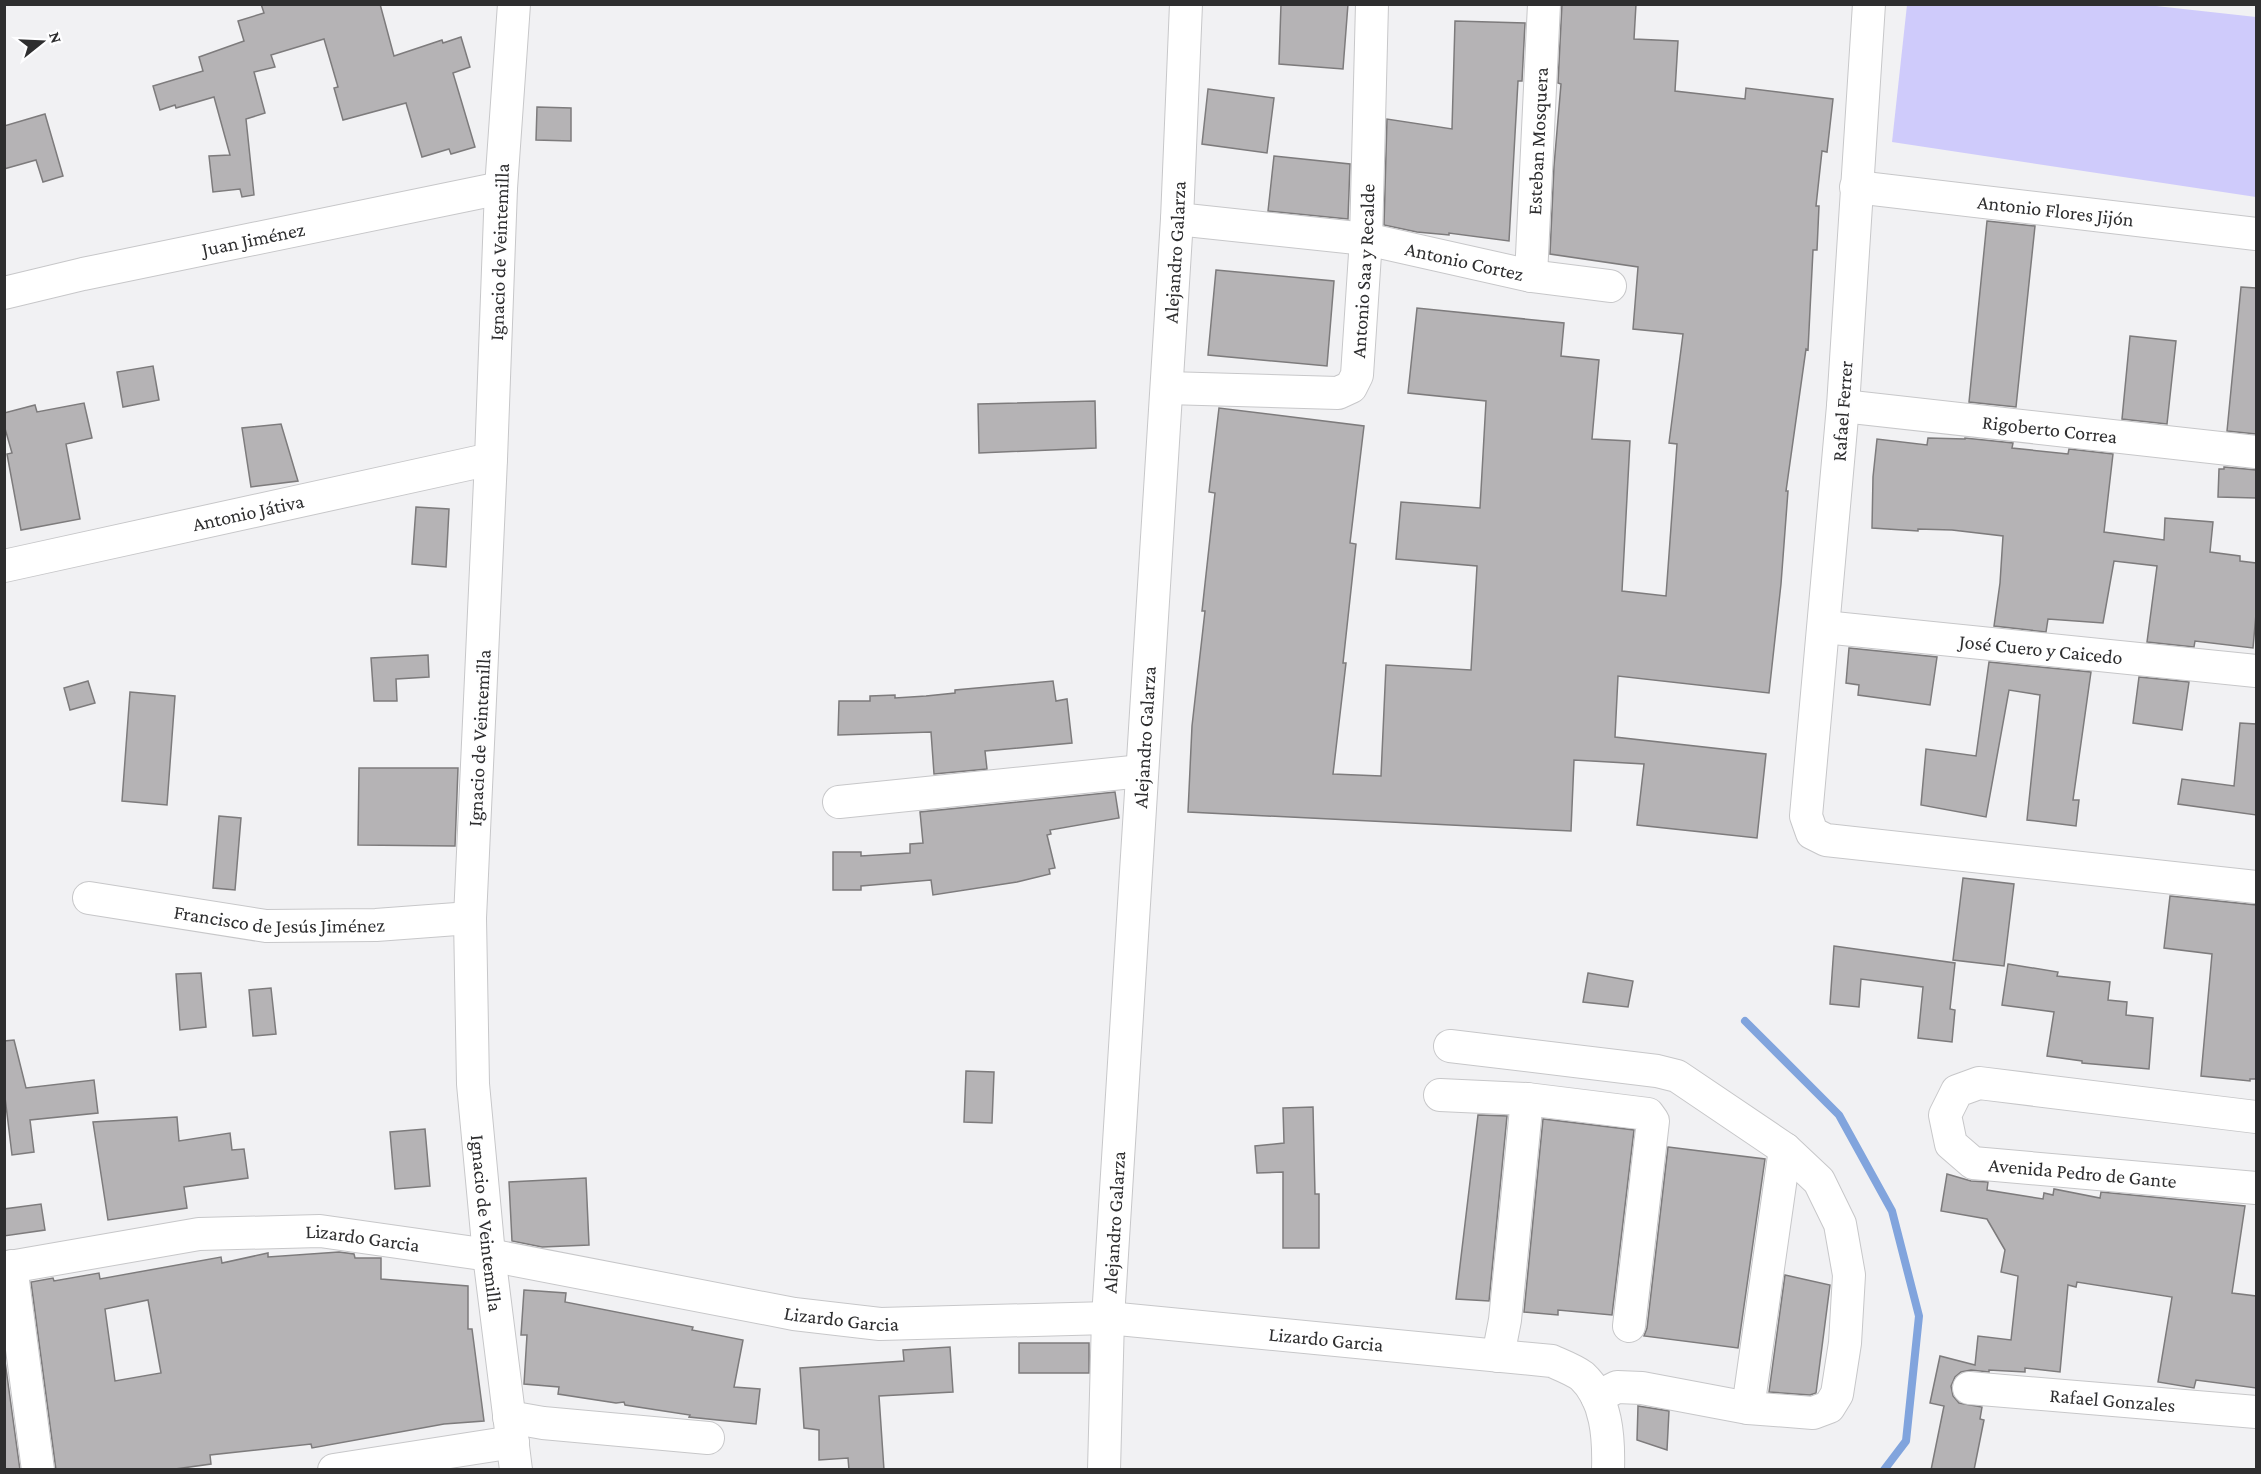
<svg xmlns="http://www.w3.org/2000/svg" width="2261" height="1474" font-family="'Crimson Pro',serif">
<rect width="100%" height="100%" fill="#f1f1f3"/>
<path fill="#cfcbfb" d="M 2147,5 L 2256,17 L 2256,197 L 1892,142 L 1907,5 Z"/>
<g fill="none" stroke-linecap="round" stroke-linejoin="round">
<path stroke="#81a4dd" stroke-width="8" d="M 1745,1021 L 1839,1115 L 1892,1211 L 1919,1316 L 1906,1441 L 1884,1470"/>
</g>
<path fill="#b5b3b5" stroke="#7d7b7c" stroke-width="1.5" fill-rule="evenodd" d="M 261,4 L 380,4 L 394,56 L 442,40 L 443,43 L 461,37 L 470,67 L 453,73 L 475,147 L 451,154 L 449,149 L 422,157 L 406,103 L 343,120 L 334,88 L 338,87 L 324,39 L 271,55 L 275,67 L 254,72 L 265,113 L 246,119 L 254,195 L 242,197 L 240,189 L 213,192 L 209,156 L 230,155 L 214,97 L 176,108 L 175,105 L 160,110 L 153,86 L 203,71 L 199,57 L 244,41 L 238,21 L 264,13 Z
M 1281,4 L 1348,4 L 1343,69 L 1279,64 Z
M 1562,4 L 1636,4 L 1634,39 L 1678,41 L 1675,91 L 1745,99 L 1746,88 L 1833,99 L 1827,152 L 1822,151 L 1816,206 L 1819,206 L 1817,250 L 1813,250 L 1808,350 L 1806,349 L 1786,491 L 1788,491 L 1781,584 L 1769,693 L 1618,676 L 1615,737 L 1766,754 L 1757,838 L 1637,825 L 1644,764 L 1574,760 L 1571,831 L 1188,812 L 1192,726 L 1205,611 L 1202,611 L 1215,493 L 1209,492 L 1219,408 L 1364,426 L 1350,543 L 1356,544 L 1343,663 L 1346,663 L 1333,774 L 1381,776 L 1386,665 L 1471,670 L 1477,566 L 1396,559 L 1401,502 L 1480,508 L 1486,401 L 1408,393 L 1417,308 L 1564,323 L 1561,356 L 1599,360 L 1592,439 L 1630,441 L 1622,591 L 1666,596 L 1677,444 L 1669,443 L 1683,334 L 1633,329 L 1638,267 L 1550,254 L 1554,166 L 1561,84 L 1558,83 Z
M 1455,21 L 1525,23 L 1522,81 L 1518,81 L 1509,241 L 1449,233 L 1449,235 L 1417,232 L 1384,225 L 1387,119 L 1452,129 Z
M 1208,89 L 1274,98 L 1267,153 L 1202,144 Z
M 537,107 L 571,108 L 571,141 L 536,140 Z
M 45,114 L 63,176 L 43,182 L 36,160 L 4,169 L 4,126 Z
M 1274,156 L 1350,164 L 1348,219 L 1268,211 Z
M 1987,221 L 2035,226 L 2016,407 L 1969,402 Z
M 1216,270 L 1334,281 L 1327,366 L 1208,355 Z
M 2241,287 L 2256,288 L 2256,434 L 2227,431 Z
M 2130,336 L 2176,341 L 2167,424 L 2122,419 Z
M 153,366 L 159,400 L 123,407 L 117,372 Z
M 1095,401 L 1096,448 L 979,453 L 978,404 Z
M 84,403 L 92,438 L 66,444 L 80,519 L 21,530 L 7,454 L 12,453 L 4,425 L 4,413 L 35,405 L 37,412 Z
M 281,424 L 298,481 L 251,487 L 242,428 Z
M 1928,438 L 1965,439 L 1965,438 L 2013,443 L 2012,448 L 2068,454 L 2069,449 L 2113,454 L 2104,532 L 2164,540 L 2165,518 L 2213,522 L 2210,552 L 2240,556 L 2240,561 L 2256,563 L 2256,614 L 2253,648 L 2195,641 L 2194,647 L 2147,642 L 2157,566 L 2114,561 L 2103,623 L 2048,619 L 2046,632 L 1994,626 L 2000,583 L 2003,536 L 1952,530 L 1918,529 L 1918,531 L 1872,528 L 1873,477 L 1877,439 L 1927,445 Z
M 2224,467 L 2256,470 L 2256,498 L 2218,497 L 2219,469 L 2224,469 Z
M 416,507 L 449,509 L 446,567 L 412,564 Z
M 1849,648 L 1937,657 L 1930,705 L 1858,695 L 1859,685 L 1846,683 Z
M 428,655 L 429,677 L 396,679 L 397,701 L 374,701 L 371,658 Z
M 1989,662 L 2091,672 L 2073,800 L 2079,800 L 2076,826 L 2027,820 L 2040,695 L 2009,690 L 1986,817 L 1921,805 L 1926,749 L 1976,756 Z
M 2139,677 L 2189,682 L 2182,730 L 2133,723 Z
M 88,681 L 95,703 L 70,710 L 64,688 Z
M 1053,681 L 1056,701 L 1067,699 L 1072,743 L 985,751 L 987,769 L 934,774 L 931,732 L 838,735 L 839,701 L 870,701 L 870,696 L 895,695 L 895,698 L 926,696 L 955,693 L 955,690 Z
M 130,692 L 175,696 L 167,805 L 122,801 Z
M 2240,723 L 2256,724 L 2256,815 L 2178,804 L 2182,779 L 2234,786 Z
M 359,768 L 458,768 L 455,846 L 358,845 Z
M 1115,792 L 1119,818 L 1050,830 L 1051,834 L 1047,835 L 1055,868 L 1049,869 L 1050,874 L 1017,882 L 933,895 L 931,880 L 861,886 L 861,890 L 833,890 L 833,852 L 861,852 L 861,856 L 910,853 L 910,844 L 923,843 L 920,812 Z
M 219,816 L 241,818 L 235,890 L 213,888 Z
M 1963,878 L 2014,884 L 2004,966 L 1953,960 Z
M 2170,896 L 2256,905 L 2256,1079 L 2250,1079 L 2250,1081 L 2201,1076 L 2212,954 L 2164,948 Z
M 1834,946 L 1955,963 L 1950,1009 L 1955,1010 L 1952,1042 L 1918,1038 L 1923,987 L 1861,979 L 1859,1007 L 1830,1004 Z
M 2008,964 L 2058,972 L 2057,976 L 2110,982 L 2108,1000 L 2127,1002 L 2126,1015 L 2153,1018 L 2149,1069 L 2082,1063 L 2082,1061 L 2047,1056 L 2054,1012 L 2002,1005 Z
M 201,973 L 206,1027 L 180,1030 L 176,974 Z
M 1588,973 L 1633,981 L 1628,1007 L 1583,1002 Z
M 271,988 L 276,1034 L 253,1036 L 249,990 Z
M 14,1040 L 26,1088 L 94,1080 L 98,1113 L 30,1120 L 34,1152 L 12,1155 L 4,1089 L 4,1041 Z
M 966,1071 L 994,1072 L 992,1123 L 964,1122 Z
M 1313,1107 L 1315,1194 L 1319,1194 L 1319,1248 L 1283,1248 L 1283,1172 L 1257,1173 L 1255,1146 L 1284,1143 L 1283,1108 Z
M 1478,1115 L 1507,1116 L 1489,1301 L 1456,1299 Z
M 177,1117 L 179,1141 L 230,1133 L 232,1150 L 244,1149 L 248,1178 L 184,1187 L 187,1208 L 108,1220 L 93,1122 Z
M 1543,1119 L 1634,1130 L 1612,1315 L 1558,1310 L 1558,1315 L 1524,1312 Z
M 425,1129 L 430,1186 L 395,1189 L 390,1132 Z
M 1668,1147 L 1765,1159 L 1738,1348 L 1644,1336 L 1647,1328 Z
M 1947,1174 L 1971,1181 L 1988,1182 L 1987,1190 L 2043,1199 L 2044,1193 L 2053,1195 L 2054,1189 L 2100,1198 L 2101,1192 L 2245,1206 L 2232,1293 L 2256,1296 L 2256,1388 L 2196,1380 L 2194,1388 L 2158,1382 L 2172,1297 L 2077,1282 L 2076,1287 L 2068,1285 L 2060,1372 L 2025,1368 L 2025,1372 L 1989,1370 L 1989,1372 L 1971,1370 L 1961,1372 L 1955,1377 L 1951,1386 L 1953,1396 L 1959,1403 L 1982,1407 L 1980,1419 L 1984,1420 L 1974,1470 L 1931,1470 L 1944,1406 L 1930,1403 L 1940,1356 L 1975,1365 L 1978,1336 L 2011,1340 L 2018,1276 L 2001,1272 L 2005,1250 L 1987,1219 L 1941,1211 Z
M 586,1178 L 589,1245 L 542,1247 L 512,1241 L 509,1182 Z
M 41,1204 L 45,1230 L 4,1236 L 4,1209 Z
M 339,1252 L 354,1254 L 355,1258 L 381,1258 L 381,1279 L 468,1286 L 468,1329 L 472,1329 L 484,1421 L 444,1424 L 312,1448 L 311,1444 L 210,1455 L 211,1464 L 168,1470 L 56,1470 L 31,1282 L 53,1278 L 54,1281 L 99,1273 L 100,1279 L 221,1257 L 222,1263 L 268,1253 L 268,1257 ZM 148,1300 L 161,1373 L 115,1381 L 105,1309 Z
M 1785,1275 L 1830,1285 L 1816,1393 L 1810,1395 L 1769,1392 Z
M 524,1290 L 566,1293 L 565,1302 L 693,1327 L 692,1330 L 743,1340 L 734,1387 L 760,1389 L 756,1424 L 689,1417 L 690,1415 L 625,1405 L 624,1402 L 616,1403 L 558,1394 L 559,1387 L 524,1384 L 527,1335 L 521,1335 Z
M 1019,1343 L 1089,1343 L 1089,1373 L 1019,1373 Z
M 950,1347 L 953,1392 L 879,1396 L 884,1470 L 849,1470 L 848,1458 L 819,1460 L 819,1430 L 804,1428 L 800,1368 L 904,1361 L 903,1350 Z
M 4,1354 L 20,1470 L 4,1470 Z
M 1638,1406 L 1669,1411 L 1667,1450 L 1637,1440 Z"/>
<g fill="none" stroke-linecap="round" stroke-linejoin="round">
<defs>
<g id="minor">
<path id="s1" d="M 514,4 L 501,188 L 491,459 L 470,918 L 473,1084 L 489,1255 L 516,1470"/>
<path d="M 1869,4 L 1843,406 L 1806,816 L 1812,833 L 1826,840 L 2256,887"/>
<path id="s2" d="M 1856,187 L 2256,234"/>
<path id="s3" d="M 1177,219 L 1366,239 L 1531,276 L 1610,286"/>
<path id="s4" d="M 1531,276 L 1544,4"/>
<path id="s5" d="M 4,293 L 83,274 L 501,188"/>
<path id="s6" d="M 1167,388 L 1338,393 L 1351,387 L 1357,375 L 1366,239 L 1372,4"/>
<path id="s7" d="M 1843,406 L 2256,452"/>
<path id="s8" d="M 4,566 L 491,459"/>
<path id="s9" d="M 1824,627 L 2256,671"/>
<path d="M 839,802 L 1142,771"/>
<path id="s10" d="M 89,898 L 266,926 L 376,925 L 470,918"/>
<path d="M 1450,1046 L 1657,1071 L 1677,1076 L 1785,1149 L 1819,1181 L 1840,1224 L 1849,1275 L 1845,1343 L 1837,1394 L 1829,1407 L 1813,1413 L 1748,1408 L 1642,1388 L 1617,1387 L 1597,1397"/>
<path d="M 1440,1095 L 1527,1099 L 1648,1114 L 1653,1121 L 1629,1326"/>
<path id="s11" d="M 2256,1117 L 1979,1083 L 1957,1091 L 1945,1115 L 1951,1144 L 1973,1163 L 2256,1188"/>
<path d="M 11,1266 L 38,1470"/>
<path id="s12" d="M 4,1268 L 199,1234 L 320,1231 L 489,1255 L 794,1314 L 880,1324 L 1108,1318 L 1552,1361 C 1561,1365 1574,1370 1582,1376 C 1607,1399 1609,1438 1608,1470"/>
<path d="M 1498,1356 L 1505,1320 L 1527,1099"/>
<path id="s13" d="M 1969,1388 L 2256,1412"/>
<path d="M 1748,1408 L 1785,1149"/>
<path d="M 509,1417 L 543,1423 L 708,1438"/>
<path d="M 334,1470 L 513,1442"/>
<path id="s14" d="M 1104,1470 L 1108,1318 L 1177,219 L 1186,4"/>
</g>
</defs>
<use href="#minor" stroke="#c7c7c9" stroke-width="34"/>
<use href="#minor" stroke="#fff" stroke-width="32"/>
</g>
<g text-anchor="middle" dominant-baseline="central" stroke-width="4.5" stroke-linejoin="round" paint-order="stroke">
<g font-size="20" fill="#2e2e2f" stroke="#fefeff">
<text stroke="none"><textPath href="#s4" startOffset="135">Esteban Mosquera</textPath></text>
<text stroke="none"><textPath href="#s2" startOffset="201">Antonio Flores Jijón</textPath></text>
<text stroke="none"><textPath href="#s5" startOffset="255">Juan Jiménez</textPath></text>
<text transform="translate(499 252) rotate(-88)">Ignacio de Veintemilla</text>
<text stroke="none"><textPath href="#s14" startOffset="1220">Alejandro Galarza</textPath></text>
<text stroke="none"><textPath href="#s3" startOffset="291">Antonio Cortez</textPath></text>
<text stroke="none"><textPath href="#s6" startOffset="303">Antonio Saa y Recalde</textPath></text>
<text transform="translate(1842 411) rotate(-86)">Rafael Ferrer</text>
<text stroke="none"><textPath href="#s7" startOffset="208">Rigoberto Correa</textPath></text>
<text stroke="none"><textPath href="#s8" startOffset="250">Antonio Játiva</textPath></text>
<text stroke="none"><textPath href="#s9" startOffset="218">José Cuero y Caicedo</textPath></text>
<text stroke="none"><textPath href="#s14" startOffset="734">Alejandro Galarza</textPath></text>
<text transform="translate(479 738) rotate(-87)">Ignacio de Veintemilla</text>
<text stroke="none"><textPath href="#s10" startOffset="192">Francisco de Jesús Jiménez</textPath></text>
<text stroke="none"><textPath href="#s11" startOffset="498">Avenida Pedro de Gante</textPath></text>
<text stroke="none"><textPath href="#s14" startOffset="248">Alejandro Galarza</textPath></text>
<text stroke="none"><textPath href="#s1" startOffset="1221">Ignacio de Veintemilla</textPath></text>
<text stroke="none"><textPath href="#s12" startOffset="362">Lizardo Garcia</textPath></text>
<text stroke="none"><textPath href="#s12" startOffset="848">Lizardo Garcia</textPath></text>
<text stroke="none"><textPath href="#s12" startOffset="1334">Lizardo Garcia</textPath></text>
<text stroke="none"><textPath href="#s13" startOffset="144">Rafael Gonzales</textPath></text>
</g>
</g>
<rect width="2261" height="1474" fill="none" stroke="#2e2e2f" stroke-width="12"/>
<g transform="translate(42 42) rotate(72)" stroke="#fefeff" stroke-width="4.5" paint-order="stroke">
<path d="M0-4.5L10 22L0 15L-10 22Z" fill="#2e2e2f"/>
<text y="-9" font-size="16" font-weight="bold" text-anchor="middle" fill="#2e2e2f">N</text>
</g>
</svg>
